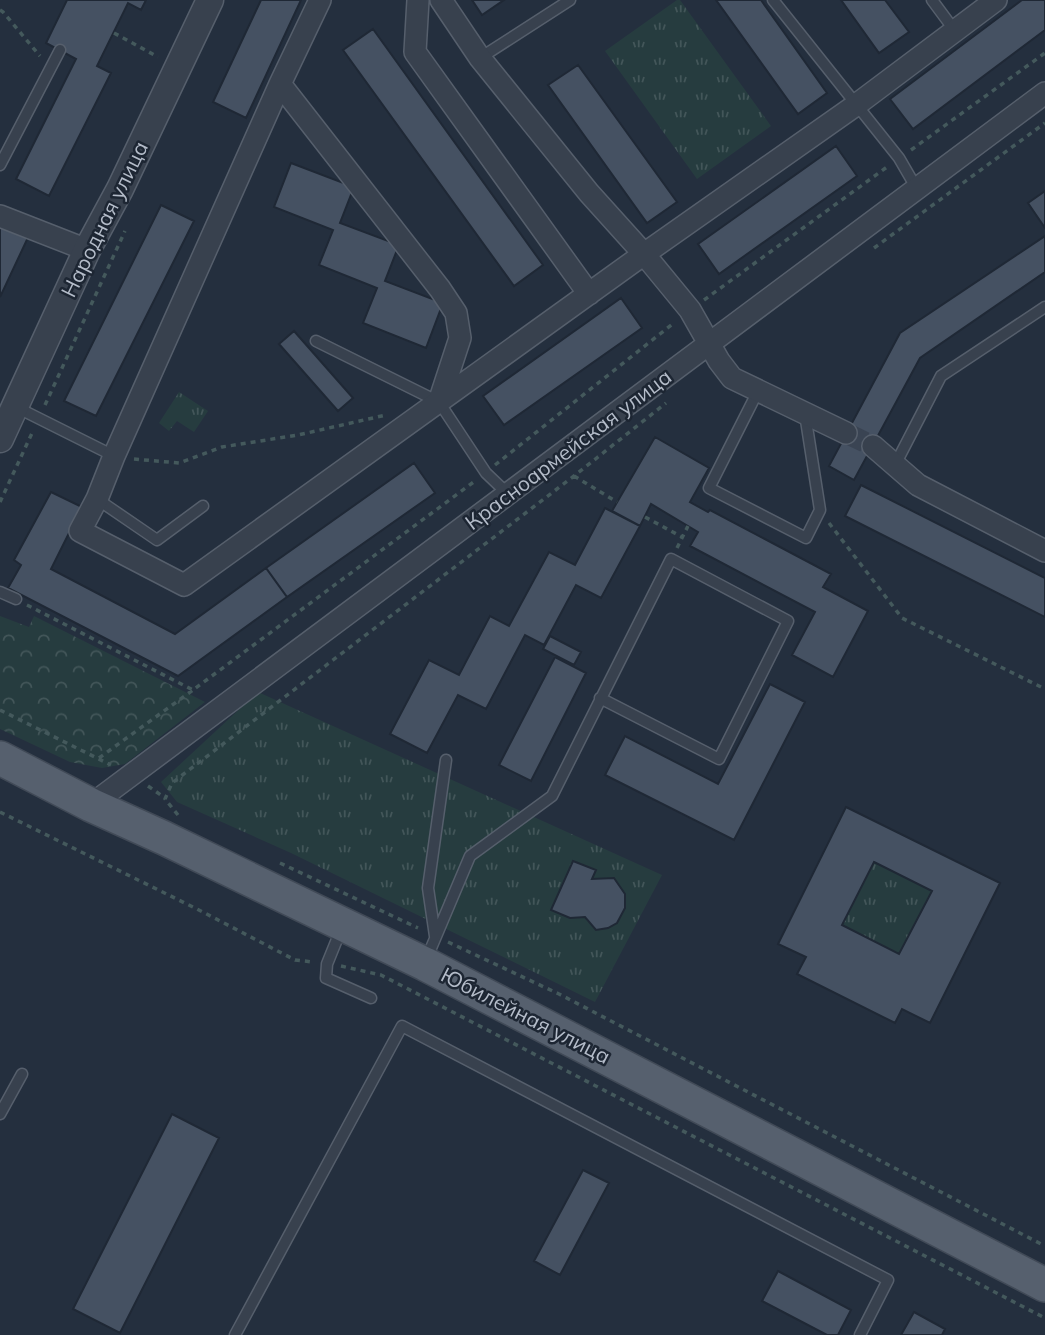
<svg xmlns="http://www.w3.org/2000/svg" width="1045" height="1335" font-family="Mulish,sans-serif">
<defs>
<pattern id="grass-tufts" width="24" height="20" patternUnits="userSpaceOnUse" patternTransform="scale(1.75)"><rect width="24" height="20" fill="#263c3f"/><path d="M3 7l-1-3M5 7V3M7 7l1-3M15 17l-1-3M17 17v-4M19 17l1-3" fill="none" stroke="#435659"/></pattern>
<pattern id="forest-crowns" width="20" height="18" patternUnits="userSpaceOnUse" patternTransform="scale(1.75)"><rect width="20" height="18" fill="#263c3f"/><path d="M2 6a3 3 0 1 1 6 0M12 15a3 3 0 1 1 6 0" fill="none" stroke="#435659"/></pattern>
</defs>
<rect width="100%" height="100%" fill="#242f3e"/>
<path fill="url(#grass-tufts)" d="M 677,0 L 680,0 L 771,126 L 697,179 L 605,51 Z
M 179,392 L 208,411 L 194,432 L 177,421 L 169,431 L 159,423 Z
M 258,692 L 662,875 L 595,1002 L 291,853 L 177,802 L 161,782 Z
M 874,862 L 932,891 L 899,954 L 842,925 Z"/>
<path fill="url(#forest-crowns)" d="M 0,616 L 29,627 L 34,616 L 205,702 L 125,764 L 102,768 L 70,762 L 0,729 Z"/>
<path fill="#455162" stroke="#1f2835" stroke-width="2" fill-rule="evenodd" d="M 67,0 L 146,0 L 141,10 L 128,3 L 97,66 L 111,73 L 49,196 L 16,179 L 76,59 L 46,43 Z
M 261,0 L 301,0 L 246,118 L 213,102 Z
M 472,0 L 504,0 L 482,15 Z
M 716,0 L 761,0 L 827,93 L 798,114 Z
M 841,0 L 885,0 L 909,32 L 879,53 Z
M 1022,0 L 1045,0 L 1045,30 L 913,129 L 890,99 Z
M 373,29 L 543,265 L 514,286 L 343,50 Z
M 578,65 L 677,202 L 647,223 L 548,85 Z
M 836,146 L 857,176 L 719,274 L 698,244 Z
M 291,163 L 354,187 L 340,223 L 399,245 L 385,281 L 443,303 L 426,348 L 363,323 L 377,288 L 319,265 L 333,230 L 274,207 Z
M 1045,191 L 1045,228 L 1028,203 Z
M 161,205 L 194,221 L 96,416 L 64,401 Z
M 0,216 L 32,229 L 0,297 Z
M 1045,236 L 1045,272 L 920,358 L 854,480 L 829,466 L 900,333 Z
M 621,298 L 642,328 L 504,425 L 483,396 Z
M 294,331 L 353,398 L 338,411 L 279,344 Z
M 655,437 L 709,468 L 690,502 L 708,512 L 710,510 L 831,574 L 823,587 L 868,611 L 833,677 L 792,655 L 815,612 L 690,546 L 698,532 L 651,504 L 640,526 L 612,511 Z
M 414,463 L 435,493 L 287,597 L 266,568 Z
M 861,485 L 1045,578 L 1045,617 L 845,516 Z
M 51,492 L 82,507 L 51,569 L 175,634 L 266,568 L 287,597 L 178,676 L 8,588 L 21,565 L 14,560 Z
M 605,508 L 640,526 L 601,598 L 576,585 L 544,645 L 525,635 L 486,709 L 458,695 L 427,753 L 390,734 L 429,660 L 459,675 L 490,616 L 509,626 L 549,552 L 575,565 Z
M 550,636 L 581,652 L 574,665 L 543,649 Z
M 555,657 L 586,673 L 531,781 L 499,765 Z
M 770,684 L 805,702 L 734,840 L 605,775 L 625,736 L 718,784 Z
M 846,807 L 1000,883 L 930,1023 L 902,1009 L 895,1023 L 797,974 L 806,957 L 778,944 ZM 874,862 L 932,891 L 899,954 L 842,925 Z
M 573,861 L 596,870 L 592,879 L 614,878 L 625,894 L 625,908 L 617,923 L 608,928 L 596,930 L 585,917 L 570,918 L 551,910 Z
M 172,1114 L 219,1138 L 120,1333 L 73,1309 Z
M 583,1170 L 609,1183 L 560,1275 L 534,1261 Z
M 778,1271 L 851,1310 L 838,1335 L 827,1335 L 762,1301 Z
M 914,1312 L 945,1329 L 942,1335 L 901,1335 Z"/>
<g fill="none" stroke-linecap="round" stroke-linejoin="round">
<path stroke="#3a4453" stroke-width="21" stroke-dasharray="21 10" stroke-linecap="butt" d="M 846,433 L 873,446"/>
<defs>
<path id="service" d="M 773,0 L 899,158 L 917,189
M 932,0 L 955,31
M 480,58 L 570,0
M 0,165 L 60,50
M 316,341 L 439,402 L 486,473 L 508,494
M 758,391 L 709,488 L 806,538 L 820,510 L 805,414
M 16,407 L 114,456
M 895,465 L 941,376 L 1045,307
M 97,499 L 157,540 L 203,506
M 0,592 L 16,599
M 342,927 L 327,964 L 326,978 L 371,998
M 435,936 L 428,888 L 446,760
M 426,960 L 470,856 L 552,796 L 671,559 L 788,621 L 719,759 L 600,698
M 0,1114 L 22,1074
M 235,1335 L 402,1026 L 888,1280 L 860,1335"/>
<path id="minor" d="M 320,0 L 280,84 L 114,456 L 97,499 L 80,531 L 184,585 L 644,254 L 690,310 L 719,361 L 732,378 L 846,433
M 418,0 L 415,52 L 589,294
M 441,0 L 480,58 L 589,193 L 644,254 L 856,105 L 996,0
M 280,84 L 440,289 L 456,313 L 460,338 L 439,402
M 0,216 L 87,250
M 873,446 L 918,485 L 1045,551
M 91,805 L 1045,93"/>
<path id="tertiary" d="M 0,439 L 87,250 L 120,189 L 210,0"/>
<path id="primary" d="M 0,758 L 91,805 L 164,838 L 425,964 L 1045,1285"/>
</defs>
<use href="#service" stroke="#565f6c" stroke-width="13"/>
<use href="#minor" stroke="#565f6c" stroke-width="24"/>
<use href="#tertiary" stroke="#565f6c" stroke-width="29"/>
<use href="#primary" stroke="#414a57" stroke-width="36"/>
<path stroke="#44595c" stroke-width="3.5" stroke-dasharray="5 5" stroke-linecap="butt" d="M 0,10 L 3,12 L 40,56
M 114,33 L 158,57
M 911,150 L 1045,53
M 874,248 L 1045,123
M 704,300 L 887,167
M 45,405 L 125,231
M 134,459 L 179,463 L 222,447 L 298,435 L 386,415
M 495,465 L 675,322
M 574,476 L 617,502
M 0,502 L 33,431
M 645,517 L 682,537
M 829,523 L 902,618 L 1045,689
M 677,548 L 688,526
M 27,605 L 193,690 L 475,481
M 0,710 L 111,765
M 99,758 L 193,690
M 148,786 L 165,798
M 0,812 L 197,909 L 295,960 L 313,962
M 178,815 L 165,799 L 172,783 L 574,476 L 666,403
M 280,863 L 418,928
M 448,942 L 559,994 L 1045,1246
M 341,966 L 381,975 L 1045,1318"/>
<use href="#service" stroke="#38414e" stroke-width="10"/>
<use href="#minor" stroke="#38414e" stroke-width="21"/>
<use href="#tertiary" stroke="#38414e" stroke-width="26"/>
<use href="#primary" stroke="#56606e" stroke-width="33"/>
</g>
<g text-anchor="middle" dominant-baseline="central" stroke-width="5" stroke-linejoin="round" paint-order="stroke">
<g font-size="21" fill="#b4bcc9" stroke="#1d2633">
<text transform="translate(104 219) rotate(-64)">Народная улица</text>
<text transform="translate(568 449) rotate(-37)">Красноармейская улица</text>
<text transform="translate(526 1015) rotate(27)">Юбилейная улица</text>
</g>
</g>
</svg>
